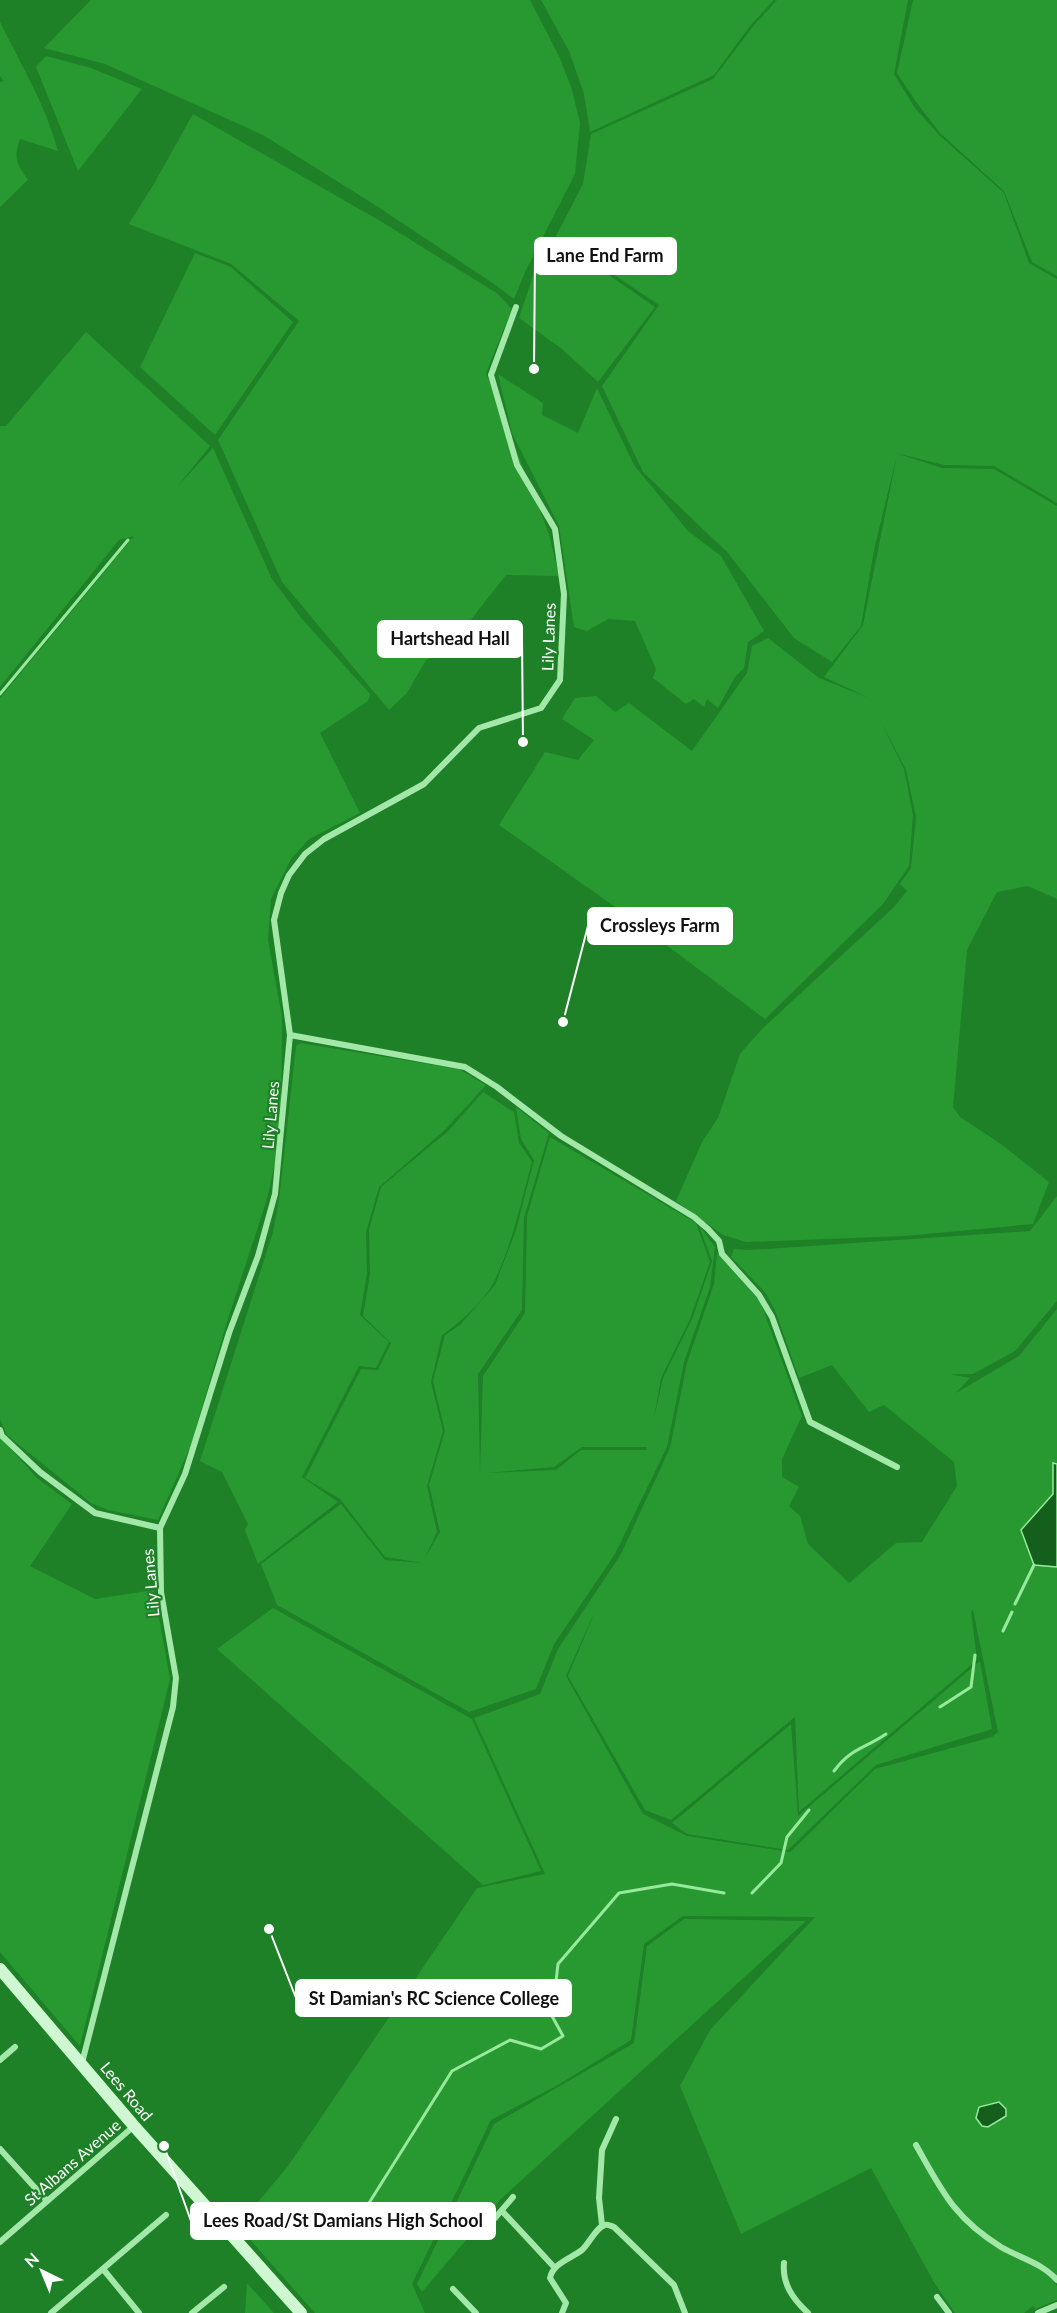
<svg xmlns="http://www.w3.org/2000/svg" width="1057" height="2313" font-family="Lato,sans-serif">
<rect width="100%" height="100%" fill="#1e8027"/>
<path fill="#289931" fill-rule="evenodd" d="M 91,0 L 530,0 L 560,58 L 572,90 L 580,123 L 575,174 L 526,270 L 514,299 L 494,284 L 372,203 L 263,135 L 105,64 L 44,48 Z
M 541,0 L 774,0 L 750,26 L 714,75 L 590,132 L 584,94 L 569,51 Z
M 777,0 L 908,0 L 894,74 L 915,108 L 938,134 L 1004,193 L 1029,263 L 1057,279 L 1057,503 L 994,466 L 944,465 L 896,453 L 942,468 L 994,469 L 1057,506 L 1057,899 L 1028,886 L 997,892 L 967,950 L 953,1107 L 960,1117 L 1001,1144 L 1049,1182 L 1033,1224 L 905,1236 L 746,1242 L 723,1235 L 676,1201 L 703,1140 L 718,1118 L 740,1054 L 762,1029 L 894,907 L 907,891 L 900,884 L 911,868 L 916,817 L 906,770 L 880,720 L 904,769 L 913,815 L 909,866 L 883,904 L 765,1019 L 621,911 L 499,825 L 545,752 L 578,760 L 594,740 L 562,719 L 575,698 L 596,696 L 615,712 L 629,703 L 692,751 L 747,673 L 752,646 L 768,638 L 819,678 L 869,698 L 824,677 L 863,625 L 897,455 L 874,550 L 861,626 L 832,662 L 794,638 L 728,553 L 643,472 L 602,386 L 659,305 L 556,236 L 583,184 L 591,134 L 713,79 L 755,24 Z
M 913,0 L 1057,0 L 1057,276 L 1032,262 L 1004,191 L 940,133 L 916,102 L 897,73 Z
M 0,22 C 22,67 44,101 58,151 L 20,139 C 13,158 17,164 28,180 L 0,207 L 0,82 L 4,81 L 0,76 Z
M 46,56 L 91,68 L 142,89 L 78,171 L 36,67 Z
M 193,114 L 382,222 L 498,294 L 512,309 L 486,373 L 549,534 L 559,576 L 506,575 L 444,654 L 426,660 L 407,693 L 389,710 L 282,582 L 218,440 L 299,321 L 231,264 L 129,224 L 155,182 Z
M 554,237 L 655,307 L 598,382 L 562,349 L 519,318 L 533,276 Z
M 195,253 L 231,267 L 293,322 L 215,435 L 140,367 Z
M 86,332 L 210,446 L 177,487 L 213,448 L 272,579 L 302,619 L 370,694 L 368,701 L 320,733 L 360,813 L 309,839 L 291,859 L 271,899 L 268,940 L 282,1017 L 281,1136 L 267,1199 L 227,1322 L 191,1445 L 158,1520 L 108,1510 L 91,1503 L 7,1435 L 0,1419 L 0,698 L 134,536 L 119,540 L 0,687 L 0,426 L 6,426 Z
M 498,374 L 543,403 L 542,415 L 578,433 L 597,388 L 634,465 L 688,531 L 721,556 L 764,631 L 748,642 L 744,668 L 735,677 L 718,708 L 707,699 L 704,707 L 694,699 L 686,704 L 653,678 L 656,669 L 635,621 L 608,619 L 587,631 L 574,627 L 559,526 L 512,433 Z
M 300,1043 L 459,1069 L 486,1085 L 445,1130 L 379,1187 L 366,1232 L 367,1273 L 360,1315 L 389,1342 L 376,1368 L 359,1366 L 302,1477 L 338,1502 L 258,1564 L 245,1530 L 248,1524 L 222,1472 L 200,1461 L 273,1232 L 279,1200 L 296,1046 Z
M 483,1092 L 514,1112 L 519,1143 L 532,1162 C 521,1202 512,1245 494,1282 C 484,1301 460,1323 442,1335 L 431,1382 L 443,1431 L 427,1486 L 437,1532 L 425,1558 L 440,1532 L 429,1485 L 445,1431 L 433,1381 L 445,1335 L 460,1325 L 495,1285 L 516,1230 L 534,1160 L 521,1139 L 516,1107 L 549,1133 L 524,1218 L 522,1310 L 478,1374 L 480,1473 L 483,1376 L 525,1313 L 527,1216 L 550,1137 L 696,1223 L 710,1262 L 690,1319 L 661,1378 L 654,1418 L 663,1378 L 693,1317 L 712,1261 L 699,1225 L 715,1247 L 710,1287 L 684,1362 L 667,1447 L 615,1554 L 554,1644 L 536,1689 L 469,1712 L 277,1605 L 261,1564 L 341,1504 L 385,1560 L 423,1563 L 385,1557 L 340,1499 L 305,1478 L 361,1369 L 378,1370 L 391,1343 L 363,1316 L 370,1274 L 369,1230 L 381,1187 L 448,1131 ZM 582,1447 L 647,1447 L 646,1450 L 581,1450 L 556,1470 L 486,1473 L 554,1467 Z
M 1057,1196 L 1057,1301 L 1015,1351 L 973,1374 L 950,1374 L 970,1378 L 956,1393 L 1019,1356 L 1057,1309 L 1057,2276 L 1053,2281 L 1057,2286 L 1057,2300 L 1035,2309 L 1033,2306 L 1024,2313 L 955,2313 L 935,2284 L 871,2168 L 741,2234 L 680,2086 L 710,2030 L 815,1917 L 683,1916 L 644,1944 L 631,2040 L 558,2085 L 491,2120 L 412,2284 L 425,2313 L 315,2313 L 238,2226 L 288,2166 L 477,1888 L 545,1874 L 474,1718 L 540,1694 L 558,1649 L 621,1554 L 670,1448 L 687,1363 L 714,1284 L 717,1253 L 760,1301 L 802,1416 L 782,1459 L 782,1477 L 799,1487 L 789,1506 L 800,1516 L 808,1544 L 849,1583 L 896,1543 L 922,1542 L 957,1486 L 954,1462 L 884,1405 L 869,1412 L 832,1365 L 799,1378 L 775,1310 L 765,1292 L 731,1257 L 734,1249 L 750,1250 L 1030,1231 ZM 596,1609 L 568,1676 L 645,1810 L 671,1820 L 795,1717 L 799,1812 L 977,1660 L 971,1611 L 973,1610 L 998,1732 L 992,1737 L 875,1769 L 790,1852 L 687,1836 L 643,1814 L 566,1676 Z
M 0,1437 L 37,1478 L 72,1504 L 30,1566 L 95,1599 L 154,1590 L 170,1679 L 80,2046 L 0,1952 Z
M 273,1608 L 472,1719 L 541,1871 L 483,1885 L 217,1649 Z
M 980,1661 L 992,1729 L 876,1765 L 788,1850 L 687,1834 L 672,1823 L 791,1724 L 798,1816 Z
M 684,1919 L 806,1921 L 501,2199 L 422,2292 L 417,2284 L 494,2124 L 634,2043 L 647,1946 Z
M 247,2283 L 274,2313 L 245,2313 Z"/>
<path fill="#145f1c" stroke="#97ea9c" stroke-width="1.5" d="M 1053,1463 L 1057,1464 L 1057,1567 L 1034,1565 L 1021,1530 L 1053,1494 Z
M 999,2102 L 1006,2109 L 1006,2116 L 988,2127 L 982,2126 L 976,2118 L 979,2107 Z"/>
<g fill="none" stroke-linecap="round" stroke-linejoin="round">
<path stroke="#97ea9c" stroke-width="3" d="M 0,694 L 128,540
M 1015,1604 L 1034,1565
M 1003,1631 L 1012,1612
M 940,1707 L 971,1687 L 975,1655
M 834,1771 C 851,1748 864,1749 886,1734
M 752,1893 L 781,1863 L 787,1837 L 809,1810
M 369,2203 L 452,2071 L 510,2040 L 541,2049 L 563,2036 L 552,2016 L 558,1964 L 619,1893 L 672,1884 L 724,1893"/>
<path stroke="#a3e8a9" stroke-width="6" d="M 290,1035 L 465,1067 L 497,1087 L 561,1136 L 694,1217 L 708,1229 L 719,1241 L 722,1254 L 759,1295 L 772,1317 L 810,1422 L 897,1467
M 0,1430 L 2,1436 L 40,1472 L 95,1513 L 160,1528
M 0,2060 L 15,2047
M 82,2063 L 173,1707 L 176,1678 L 161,1592 L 160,1528 L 185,1474 L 229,1333 L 258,1256 L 275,1194 L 290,1035 L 274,920 L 281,893 L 289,875 L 305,854 L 324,839 L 424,784 L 479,728 L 541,708 L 560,680 L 564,594 L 555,529 L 517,465 L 491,375 L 516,307
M 916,2145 C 942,2191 954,2218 1001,2247 C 1020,2258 1042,2263 1057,2280
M 0,2149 L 47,2201
M 502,2211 L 555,2268
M 495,2218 L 513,2197
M 602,2225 L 599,2198 L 602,2150 L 616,2119
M 0,2242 L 134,2126
M 784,2263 C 782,2284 793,2299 808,2313
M 103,2269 L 139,2313
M 453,2289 L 476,2313
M 937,2297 L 949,2313
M 51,2313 L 166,2215
M 192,2313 L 224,2287
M 562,2313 L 566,2303 L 550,2278 C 553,2263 570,2259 582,2250 C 589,2244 596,2227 605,2225 C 608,2224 611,2226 614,2227 L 674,2285 L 685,2313
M 1038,2313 L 1057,2305"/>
<path stroke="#cef7d2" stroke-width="12" d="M 0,1969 L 134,2126 L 301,2313"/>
</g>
<g text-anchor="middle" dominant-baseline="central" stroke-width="4.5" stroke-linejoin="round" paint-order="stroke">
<g font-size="16" fill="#fff" stroke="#1e8027">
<text transform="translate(548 637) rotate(-88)">Lily Lanes</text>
<text transform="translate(270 1115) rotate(-85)">Lily Lanes</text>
<text transform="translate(150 1583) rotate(-95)">Lily Lanes</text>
<text transform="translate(127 2091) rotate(50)">Lees Road</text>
<text transform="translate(72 2162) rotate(-41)">St Albans Avenue</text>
</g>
</g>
<path fill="none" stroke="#fff" stroke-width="2" d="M534 369L535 256M523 742L522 639M563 1022L588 926M269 1929L296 1998M164 2146L191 2221"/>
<g fill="#fff" stroke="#1e8027" stroke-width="2">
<circle cx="534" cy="369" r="6"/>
<circle cx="523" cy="742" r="6"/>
<circle cx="563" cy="1022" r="6"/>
<circle cx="269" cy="1929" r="6"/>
<circle cx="164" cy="2146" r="6"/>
</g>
<g fill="#fff" stroke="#fff" stroke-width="2">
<rect x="535" y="238" width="141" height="36" rx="6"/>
<rect x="378" y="621" width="144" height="36" rx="6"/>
<rect x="588" y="908" width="144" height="36" rx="6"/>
<rect x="296" y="1980" width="275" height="36" rx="6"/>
<rect x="191" y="2203" width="304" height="36" rx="6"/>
</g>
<g font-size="18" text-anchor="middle" font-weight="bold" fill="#111">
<text x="605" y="262">Lane End Farm</text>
<text x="450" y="645">Hartshead Hall</text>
<text x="660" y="932">Crossleys Farm</text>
<text x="434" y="2005">St Damian's RC Science College</text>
<text x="343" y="2227">Lees Road/St Damians High School</text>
</g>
<g transform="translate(42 2271) rotate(317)" stroke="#1e8027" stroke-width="4.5" paint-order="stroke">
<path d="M0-4.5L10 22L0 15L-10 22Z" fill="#ffffff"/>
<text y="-9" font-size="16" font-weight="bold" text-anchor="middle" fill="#ffffff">N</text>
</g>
</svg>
